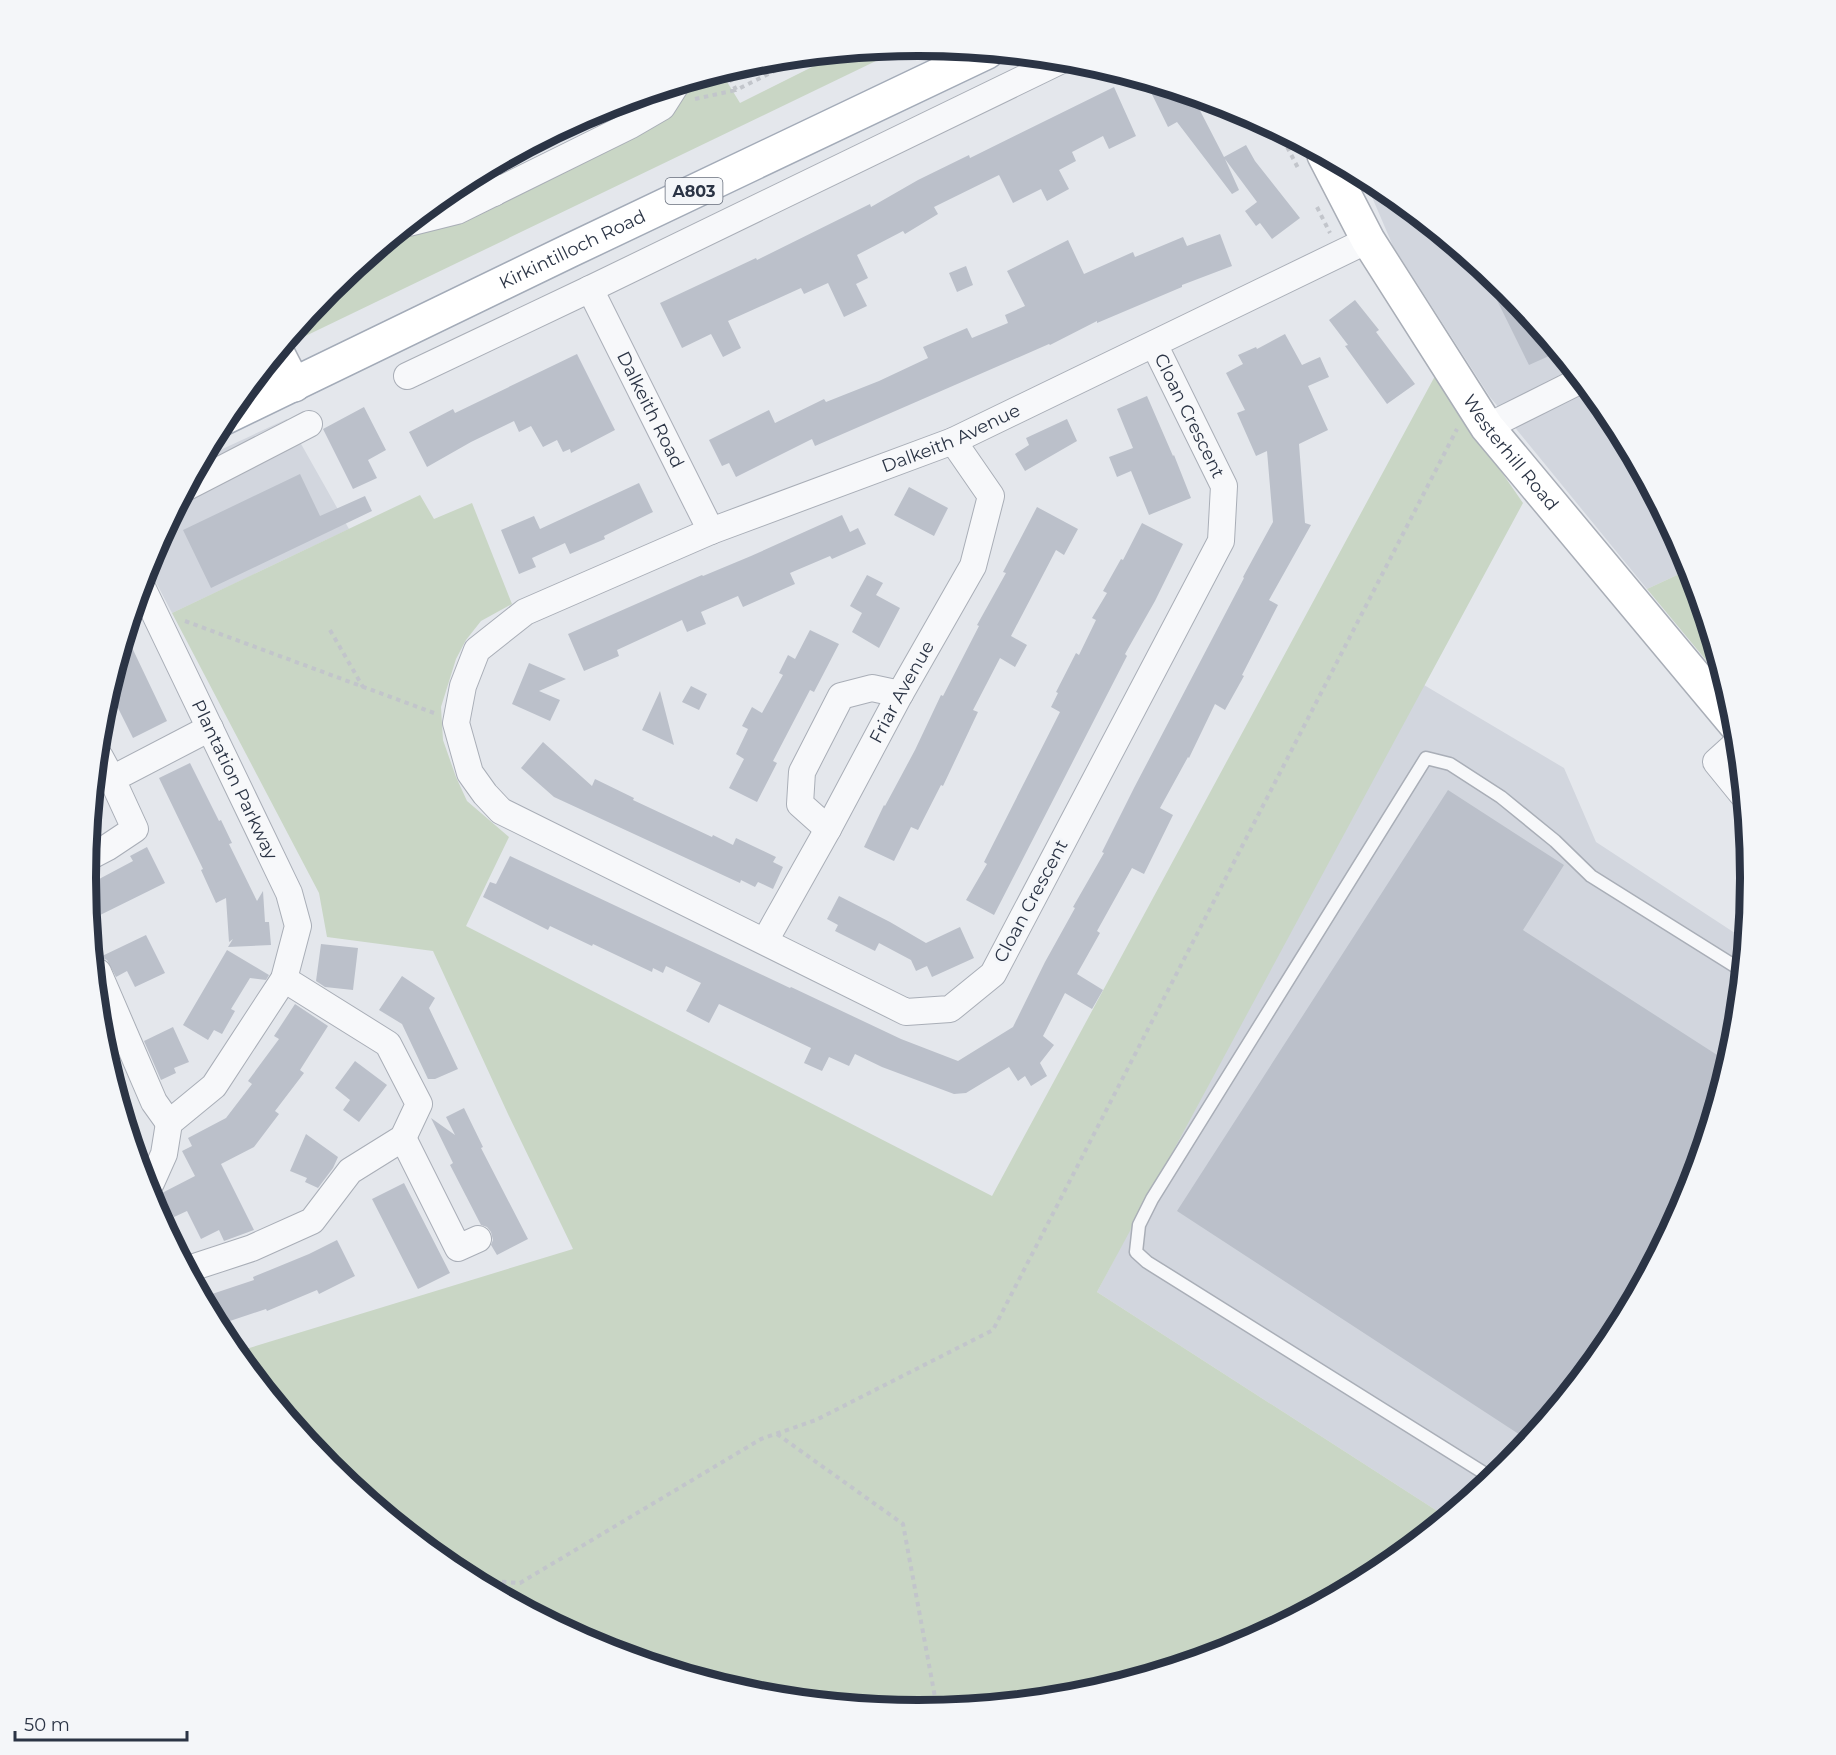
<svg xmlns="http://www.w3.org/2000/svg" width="1836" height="1755" font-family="Montserrat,sans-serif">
<rect width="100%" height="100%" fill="#e4e7ec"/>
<path fill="#d2d6de" d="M 1363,176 L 1381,186 L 1507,289 L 1610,415 L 1687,559 L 1690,569 L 1647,589 L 1490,397 L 1393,246 Z
M 287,419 L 349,529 L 172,613 L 147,565 L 203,458 Z
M 1424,685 L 1564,768 L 1596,842 L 1744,939 L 1734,1040 L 1687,1196 L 1610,1340 L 1506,1466 L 1445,1516 L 1097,1292 L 1116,1256 L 1122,1189 Z"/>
<path fill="#c9d6c5" d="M 907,46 L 293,342 L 290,336 L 330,289 L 392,237 L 495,204 L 661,121 L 693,87 L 698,78 L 721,72 L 740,103 L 842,52 Z
M 1435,376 L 1523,503 L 1097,1292 L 1445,1516 L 1380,1570 L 1236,1647 L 1080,1694 L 918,1710 L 755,1694 L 599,1646 L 455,1570 L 329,1466 L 236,1352 L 573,1249 L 508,1114 L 433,951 L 327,937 L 319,893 L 172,613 L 420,495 L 434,519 L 472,503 L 512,604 L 481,621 L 466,640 L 456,659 L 441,707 L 443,740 L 456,777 L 467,801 L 509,837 L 466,926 L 992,1196 Z
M 1690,569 L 1725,683 L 1647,589 Z"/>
<path fill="#bbc0ca" d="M 1145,80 L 1192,95 L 1224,157 L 1246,145 L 1255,161 L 1300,218 L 1272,239 L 1260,223 L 1256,226 L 1245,211 L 1257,202 L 1225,159 L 1239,190 L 1232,194 L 1177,122 L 1168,127 Z
M 1114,87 L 1136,136 L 1109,149 L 1103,136 L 1072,152 L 1076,161 L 1059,170 L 1069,189 L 1047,201 L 1041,189 L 1013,203 L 999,175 L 934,207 L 938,214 L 905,234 L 903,231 L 857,255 L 868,278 L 856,284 L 867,306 L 844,317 L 828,283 L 804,294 L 801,288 L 728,321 L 741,348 L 723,357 L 711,334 L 682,348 L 660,303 L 756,258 L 757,260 L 870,204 L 871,207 L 918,180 L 969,155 L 970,158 Z
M 1220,234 L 1232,266 L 1182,285 L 1182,287 L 1097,323 L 1097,321 L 1050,345 L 1049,344 L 815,446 L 812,439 L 736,477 L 729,463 L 722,466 L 709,440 L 769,410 L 775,423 L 824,399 L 826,402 L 879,381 L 928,358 L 923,347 L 967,328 L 972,338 L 1008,323 L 1005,315 L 1025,306 L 1007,271 L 1068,240 L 1084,274 L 1133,252 L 1135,257 L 1183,237 L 1187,246 Z
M 966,266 L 973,285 L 957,292 L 949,273 Z
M 1485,271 L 1507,289 L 1558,352 L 1529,365 L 1483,272 Z
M 1355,300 L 1379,330 L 1376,332 L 1415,384 L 1387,404 L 1345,346 L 1348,345 L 1329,320 Z
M 1285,334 L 1302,365 L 1320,357 L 1329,377 L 1308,386 L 1328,430 L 1299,444 L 1305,523 L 1311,525 L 1269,600 L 1278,605 L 1242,675 L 1244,676 L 1225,710 L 1215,704 L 1189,758 L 1188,757 L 1160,808 L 1173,815 L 1144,874 L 1132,868 L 1097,931 L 1100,933 L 1077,974 L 1103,990 L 1092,1009 L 1065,993 L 1043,1036 L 1054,1045 L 1040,1063 L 1047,1076 L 1031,1086 L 1025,1076 L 1018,1081 L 1009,1067 L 966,1093 L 954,1094 L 882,1067 L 855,1054 L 849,1066 L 829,1057 L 822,1071 L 804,1063 L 811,1048 L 719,1004 L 709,1023 L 686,1011 L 701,983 L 666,966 L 663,973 L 653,968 L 652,972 L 593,944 L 592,946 L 550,926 L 548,930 L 483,897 L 490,882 L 496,884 L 510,856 L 790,988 L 791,987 L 901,1039 L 958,1061 L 1013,1027 L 1045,962 L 1075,908 L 1073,907 L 1104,853 L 1102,852 L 1134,788 L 1244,578 L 1243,577 L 1273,522 L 1267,451 L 1256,456 L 1237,413 L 1245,410 L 1226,373 L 1243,364 L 1238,355 L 1256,347 L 1257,349 Z
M 577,354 L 615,430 L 571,453 L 570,449 L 563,452 L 557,440 L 543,447 L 531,426 L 519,432 L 514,421 L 471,442 L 427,467 L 409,432 L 453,409 L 455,413 Z
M 1147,396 L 1173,456 L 1174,455 L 1191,498 L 1149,515 L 1131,471 L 1117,477 L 1109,457 L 1133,448 L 1117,409 Z
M 364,407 L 386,450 L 368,460 L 377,478 L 353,489 L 323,429 Z
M 1067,419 L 1077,441 L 1025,471 L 1015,454 L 1029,445 L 1026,438 Z
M 300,474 L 320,516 L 365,496 L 372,511 L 211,588 L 183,530 Z
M 639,483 L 653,512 L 604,536 L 605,539 L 570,554 L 565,543 L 532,558 L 536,567 L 519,574 L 501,530 L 534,516 L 540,529 Z
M 909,487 L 948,508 L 934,536 L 894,515 Z
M 1037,507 L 1078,529 L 1064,555 L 1056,550 L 1011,636 L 1027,645 L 1015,667 L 1000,658 L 973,710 L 978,712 L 943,786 L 941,785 L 918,830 L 911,827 L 894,861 L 864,847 L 884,805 L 885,806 L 915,750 L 941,695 L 943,696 L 979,626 L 977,625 L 1006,573 L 1003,572 Z
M 842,515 L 850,532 L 858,528 L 866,544 L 832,559 L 830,556 L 790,573 L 795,584 L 743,607 L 738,596 L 701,612 L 706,624 L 687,632 L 682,620 L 617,650 L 619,656 L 584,671 L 568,634 L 702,575 L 703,576 L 751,556 Z
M 1142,523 L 1183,544 L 1155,601 L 1125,654 L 1127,656 L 994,915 L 966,900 L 987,864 L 984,862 L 1060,712 L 1051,707 L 1058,693 L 1056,692 L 1076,653 L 1079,655 L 1096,620 L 1092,618 L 1107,593 L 1103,591 L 1121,559 L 1123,560 Z
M 867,575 L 883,583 L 876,595 L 900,608 L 879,648 L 852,632 L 862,613 L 850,606 Z
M 810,630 L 839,644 L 814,692 L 810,690 L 773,761 L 777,763 L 757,802 L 729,788 L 744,759 L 736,754 L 748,729 L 742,726 L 752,707 L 762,713 L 783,675 L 779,673 L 788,655 L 795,659 Z
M 126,635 L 167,721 L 133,738 L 109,690 Z
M 529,663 L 566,679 L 539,691 L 560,700 L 550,721 L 512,704 Z
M 691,686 L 707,694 L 699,710 L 682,702 Z
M 660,691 L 674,745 L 642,730 Z
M 543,742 L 592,786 L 595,779 L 634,798 L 633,800 L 712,837 L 713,835 L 733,845 L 736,838 L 776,857 L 773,862 L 783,867 L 773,889 L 758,882 L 755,887 L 741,880 L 740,883 L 554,797 L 521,768 Z
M 190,763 L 219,821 L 221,820 L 232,843 L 229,844 L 257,901 L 263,891 L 265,922 L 269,922 L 271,945 L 228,947 L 233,939 L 229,942 L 226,898 L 216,903 L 201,870 L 203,869 L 159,778 Z
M 1448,790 L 1564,865 L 1523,930 L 1728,1062 L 1687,1196 L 1610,1340 L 1528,1440 L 1177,1211 Z
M 147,847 L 165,883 L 90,920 L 86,886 L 133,861 L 130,856 Z
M 839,896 L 890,922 L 926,943 L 960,927 L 974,958 L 932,977 L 927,966 L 916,971 L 911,960 L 879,943 L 875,951 L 835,931 L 838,925 L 827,919 Z
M 146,935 L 165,973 L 135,987 L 127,971 L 116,977 L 107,960 L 100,957 Z
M 321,944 L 358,948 L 353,990 L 325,987 L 316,981 Z
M 227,950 L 269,975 L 266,980 L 250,978 L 231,1009 L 235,1011 L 222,1034 L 214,1030 L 208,1040 L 183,1025 Z
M 402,976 L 435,998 L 429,1008 L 458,1069 L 435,1079 L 428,1079 L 402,1024 L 379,1010 Z
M 295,1004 L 328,1026 L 300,1070 L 304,1073 L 275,1111 L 279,1114 L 254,1147 L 221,1164 L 254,1230 L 224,1241 L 219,1230 L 201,1239 L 187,1211 L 174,1217 L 162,1193 L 195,1176 L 182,1151 L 192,1146 L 188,1138 L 226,1118 L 252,1084 L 248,1081 L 279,1039 L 274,1036 Z
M 173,1027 L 189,1062 L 174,1068 L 176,1073 L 161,1080 L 144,1041 Z
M 355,1061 L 387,1085 L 359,1122 L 343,1110 L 350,1100 L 335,1088 Z
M 464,1108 L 483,1147 L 481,1148 L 528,1239 L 497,1255 L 491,1245 L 493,1240 L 491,1232 L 487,1227 L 481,1225 L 450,1165 L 453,1163 L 431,1118 L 455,1135 L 446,1117 Z
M 306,1134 L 338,1157 L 333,1168 L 318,1188 L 305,1182 L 307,1178 L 290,1171 Z
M 404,1183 L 450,1273 L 418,1289 L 372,1199 Z
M 337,1240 L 355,1276 L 319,1294 L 317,1290 L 267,1311 L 266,1309 L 218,1325 L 203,1297 L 254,1280 L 253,1277 L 309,1254 Z"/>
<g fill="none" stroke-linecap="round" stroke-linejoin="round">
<defs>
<path id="lane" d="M 1492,1478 L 1147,1262 L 1136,1252 L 1139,1225 L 1152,1199 L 1426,758 L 1450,764 L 1501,797 L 1555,841 L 1591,876 L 1741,970"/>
<g id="street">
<path d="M 484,170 L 494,193"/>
<path d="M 409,223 L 457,211 L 631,125 L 662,107 L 676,85"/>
<path id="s1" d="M 590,289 L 711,531"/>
<path id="s2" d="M 1154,344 L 1224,486 L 1221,541 L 993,974 L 950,1009 L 906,1012 L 501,811 L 485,794 L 470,773 L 456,723 L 463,686 L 477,650 L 525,612 L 711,531 L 953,441 L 1368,240"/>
<path d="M 407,376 L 590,289 L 1064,59"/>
<path d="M 1487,427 L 1581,380"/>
<path d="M 187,487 L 309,424"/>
<path id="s3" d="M 141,585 L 289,893 L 298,926 L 284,979 L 214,1086 L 169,1123 L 164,1154 L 151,1183 L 145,1185"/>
<path d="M 1737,743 L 1716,762 L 1742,794"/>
<path d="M 97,757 L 100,757 L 112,779"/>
<path d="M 828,829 L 800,804 L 802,772 L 841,696 L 872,688 L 900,694"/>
<path d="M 87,858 L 108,847 L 135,829 L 112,779 L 210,728"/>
<path id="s4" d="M 765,941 L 828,829 L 900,694 L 973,566 L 991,496 L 953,441"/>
<path d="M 98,972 L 154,1102 L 169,1123"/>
<path d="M 403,1138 L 458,1248 L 478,1239"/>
<path d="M 188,1269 L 252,1248 L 312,1221 L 350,1171 L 403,1138 L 419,1104 L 388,1044 L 284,979"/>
</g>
<g id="secondary">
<path id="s5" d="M 1324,155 L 1368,240 L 1487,427 L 1735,724"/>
<path d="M 277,352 L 294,385"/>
</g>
<g id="primary">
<path id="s6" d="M 224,418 L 571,250 L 987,52"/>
</g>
</defs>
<use href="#lane" stroke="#a9aeb7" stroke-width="15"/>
<use href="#street" stroke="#a9aeb7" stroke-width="28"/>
<use href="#secondary" stroke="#a9aeb7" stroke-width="36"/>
<use href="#primary" stroke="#a3abb8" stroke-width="36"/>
<path stroke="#c2c5cb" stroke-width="4" stroke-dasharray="4.5 4.5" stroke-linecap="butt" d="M 726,70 L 736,90 L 805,56
M 695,99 L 736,90
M 1279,131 L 1298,168
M 1317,207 L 1330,233
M 185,621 L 434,713
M 330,630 L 363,687
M 777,1434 L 903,1524 L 937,1708
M 475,1580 L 520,1583 L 761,1439 L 816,1420 L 993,1330 L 1457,429"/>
<use href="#lane" stroke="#f7f8fa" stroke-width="12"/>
<use href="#street" stroke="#f7f8fa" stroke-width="26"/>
<use href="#secondary" stroke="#fff" stroke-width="33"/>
<use href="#primary" stroke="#fff" stroke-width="33"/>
</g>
<g text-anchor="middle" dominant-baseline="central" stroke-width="6" stroke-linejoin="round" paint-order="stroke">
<rect fill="#f4f6f9" stroke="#676e7b" stroke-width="1.5" x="665.5" y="178" width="57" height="26" rx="4.5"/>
<g font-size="16" font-weight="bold" fill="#2b3445">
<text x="694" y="191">A803</text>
</g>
<g font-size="18" fill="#2b3445" stroke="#f4f6f9">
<text stroke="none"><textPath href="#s6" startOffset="387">Kirkintilloch Road</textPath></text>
<text stroke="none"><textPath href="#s1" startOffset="135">Dalkeith Road</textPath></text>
<text stroke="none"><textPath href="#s2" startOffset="80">Cloan Crescent</textPath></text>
<text stroke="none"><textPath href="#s2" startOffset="1953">Dalkeith Avenue</textPath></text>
<text stroke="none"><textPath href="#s5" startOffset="352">Westerhill Road</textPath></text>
<text stroke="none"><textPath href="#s4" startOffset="284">Friar Avenue</textPath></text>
<text stroke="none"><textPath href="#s3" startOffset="216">Plantation Parkway</textPath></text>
<text transform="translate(1031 901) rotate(-62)">Cloan Crescent</text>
</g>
</g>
<path d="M0 0H1836V1755H0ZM96 878a822 822 0 1 1 1644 0a822 822 0 1 1-1644 0Z" fill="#f4f6f9" fill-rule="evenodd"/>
<path fill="none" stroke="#2b3445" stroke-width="8" d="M96 878a822 822 0 1 1 1644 0a822 822 0 1 1-1644 0Z"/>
<path d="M15 1731v9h172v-9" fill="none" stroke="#2b3445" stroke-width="3"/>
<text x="24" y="1731" font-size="18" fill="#2b3445" stroke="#f4f6f9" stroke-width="4.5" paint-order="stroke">50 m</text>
</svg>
